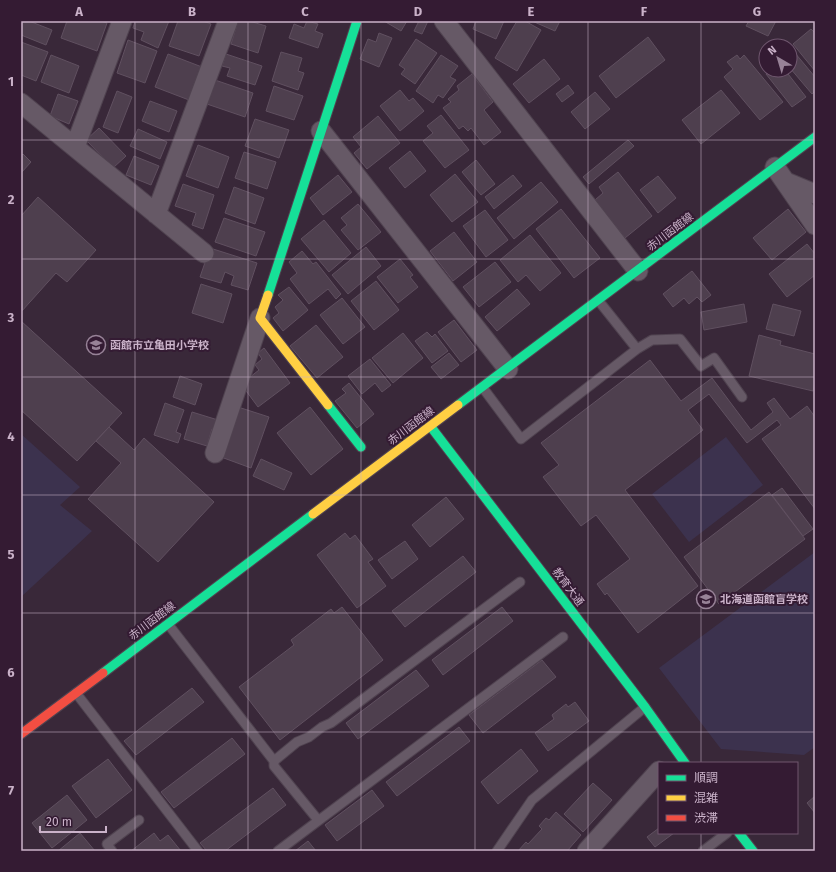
<svg xmlns="http://www.w3.org/2000/svg" width="836" height="872" font-family="'Fira Sans','Noto Sans JP',sans-serif">
<rect width="100%" height="100%" fill="#392839"/>
<path fill="#3c324e" d="M 21,434 L 80,487 L 60,505 L 92,531 L 21,597 Z
M 726,437 L 763,485 L 689,542 L 652,494 Z
M 815,552 L 815,747 L 804,755 L 721,749 L 659,668 Z"/>
<path fill="#4e3f4e" stroke="#605060" d="M 21,21 L 29,21 L 52,30 L 46,45 L 21,35 Z
M 67,21 L 101,21 L 107,23 L 97,51 L 61,38 Z
M 135,21 L 169,21 L 158,48 L 141,40 L 144,32 L 133,28 Z
M 178,21 L 203,21 L 211,24 L 199,56 L 169,46 Z
M 238,21 L 249,21 L 266,26 L 258,53 L 231,44 Z
M 307,21 L 318,24 L 315,31 L 323,34 L 318,48 L 289,38 L 294,24 L 304,28 Z
M 384,21 L 407,21 L 401,31 Z
M 419,21 L 428,21 L 422,34 L 414,31 Z
M 476,21 L 504,21 L 496,39 L 473,29 Z
M 517,21 L 525,21 L 541,30 L 517,71 L 495,58 Z
M 532,21 L 560,21 L 555,31 Z
M 749,21 L 776,21 L 768,36 L 746,26 Z
M 811,29 L 815,33 L 815,71 L 793,44 Z
M 379,33 L 392,38 L 379,67 L 360,59 L 368,39 L 376,42 Z
M 648,37 L 665,60 L 616,98 L 599,76 Z
M 416,39 L 437,53 L 415,84 L 401,74 L 405,69 L 399,65 Z
M 128,40 L 157,51 L 145,83 L 117,73 Z
M 21,42 L 48,52 L 36,81 L 21,75 Z
M 281,52 L 302,58 L 298,71 L 304,73 L 298,90 L 272,81 Z
M 795,53 L 815,77 L 815,91 L 812,94 L 790,68 L 790,57 Z
M 168,54 L 202,67 L 189,100 L 155,87 Z
M 226,54 L 262,66 L 255,85 L 227,76 L 230,68 L 222,66 Z
M 51,55 L 79,66 L 69,93 L 41,82 Z
M 441,55 L 458,66 L 450,77 L 456,80 L 443,98 L 438,95 L 433,103 L 416,91 Z
M 737,55 L 740,59 L 744,55 L 783,102 L 760,120 L 724,77 L 733,69 L 727,62 Z
M 544,59 L 560,79 L 529,103 L 513,84 Z
M 771,70 L 785,70 L 806,97 L 792,107 L 766,74 Z
M 472,74 L 493,102 L 484,110 L 501,132 L 484,145 L 471,128 L 468,131 L 463,126 L 459,129 L 443,108 L 451,102 L 448,99 L 459,90 L 457,86 Z
M 212,79 L 253,93 L 245,117 L 204,103 Z
M 568,85 L 574,93 L 562,102 L 556,94 Z
M 274,86 L 303,96 L 294,120 L 266,111 Z
M 400,90 L 409,101 L 413,98 L 424,111 L 400,131 L 380,106 Z
M 721,90 L 740,113 L 701,144 L 682,120 Z
M 117,91 L 132,97 L 118,133 L 103,127 Z
M 595,92 L 610,109 L 585,129 L 571,112 Z
M 58,94 L 78,101 L 69,124 L 50,116 Z
M 150,101 L 177,111 L 169,132 L 142,121 Z
M 441,115 L 469,150 L 445,168 L 423,141 L 433,133 L 427,126 Z
M 378,116 L 400,143 L 367,169 L 354,153 L 361,147 L 353,137 Z
M 255,119 L 289,130 L 279,158 L 245,146 Z
M 99,128 L 126,156 L 113,168 L 86,140 Z
M 138,129 L 167,142 L 160,159 L 130,146 Z
M 628,140 L 634,146 L 589,184 L 583,177 Z
M 198,145 L 229,157 L 218,188 L 186,176 Z
M 410,151 L 426,171 L 405,188 L 389,168 Z
M 244,152 L 276,162 L 267,189 L 235,178 Z
M 23,154 L 31,162 L 21,173 L 21,156 Z
M 134,156 L 159,166 L 151,185 L 126,175 Z
M 476,160 L 495,184 L 481,195 L 462,172 Z
M 618,172 L 652,216 L 625,238 L 595,200 L 603,193 L 599,187 Z
M 455,174 L 478,202 L 452,222 L 430,195 Z
M 338,175 L 352,192 L 323,215 L 310,198 Z
M 513,175 L 522,186 L 494,209 L 485,197 Z
M 658,176 L 676,198 L 658,213 L 640,190 Z
M 541,182 L 558,202 L 514,239 L 497,218 Z
M 183,184 L 214,195 L 203,229 L 192,225 L 196,213 L 175,206 Z
M 234,187 L 264,198 L 255,224 L 225,213 Z
M 38,197 L 96,250 L 67,282 L 56,273 L 21,312 L 21,216 Z
M 358,204 L 381,232 L 358,250 L 341,230 L 347,225 L 341,218 Z
M 561,209 L 600,258 L 574,278 L 536,229 Z
M 788,209 L 806,232 L 772,260 L 753,238 Z
M 485,210 L 508,240 L 486,257 L 463,226 Z
M 224,218 L 265,232 L 256,256 L 215,242 Z
M 324,220 L 351,253 L 329,272 L 301,239 Z
M 454,232 L 477,262 L 453,281 L 430,251 Z
M 530,235 L 561,273 L 540,291 L 526,275 L 518,282 L 500,260 Z
M 807,244 L 815,254 L 815,275 L 787,297 L 769,274 Z
M 366,247 L 381,266 L 348,294 L 332,275 Z
M 210,248 L 257,263 L 248,290 L 231,285 L 234,276 L 225,272 L 221,283 L 200,277 Z
M 302,251 L 313,264 L 316,262 L 341,294 L 336,299 L 328,289 L 309,304 L 290,279 L 297,273 L 289,262 Z
M 400,259 L 413,275 L 410,277 L 418,287 L 398,303 L 377,277 Z
M 495,262 L 511,282 L 479,307 L 463,287 Z
M 692,271 L 711,295 L 702,302 L 697,297 L 689,304 L 684,298 L 673,307 L 663,294 Z
M 376,281 L 399,310 L 374,330 L 351,301 Z
M 201,284 L 232,294 L 223,323 L 192,313 Z
M 289,287 L 308,310 L 283,331 L 273,318 L 279,313 L 275,307 L 283,300 L 278,295 Z
M 517,289 L 530,304 L 497,331 L 485,317 Z
M 342,298 L 365,327 L 343,344 L 320,315 Z
M 744,304 L 747,322 L 704,330 L 701,312 Z
M 773,304 L 801,311 L 794,336 L 766,329 Z
M 454,320 L 477,350 L 461,362 L 438,332 Z
M 21,321 L 122,413 L 77,461 L 21,410 Z
M 316,325 L 343,357 L 317,378 L 290,346 Z
M 427,332 L 432,337 L 435,334 L 448,351 L 432,363 L 415,341 Z
M 403,333 L 423,358 L 393,383 L 372,358 Z
M 759,335 L 781,341 L 780,345 L 815,354 L 815,382 L 813,391 L 749,376 Z
M 264,348 L 290,383 L 258,407 L 244,388 L 245,381 L 259,370 L 255,365 L 262,359 L 258,353 Z
M 449,353 L 459,365 L 441,379 L 431,367 Z
M 370,359 L 391,385 L 382,392 L 375,383 L 362,394 L 348,376 Z
M 650,360 L 681,401 L 712,378 L 751,430 L 773,412 L 767,403 L 774,398 L 790,419 L 807,406 L 815,417 L 815,509 L 762,439 L 781,425 L 777,420 L 747,443 L 709,394 L 688,410 L 703,430 L 625,490 L 698,586 L 638,633 L 607,593 L 605,595 L 597,584 L 630,559 L 596,515 L 581,526 L 543,477 L 559,465 L 541,443 Z
M 180,376 L 202,384 L 195,405 L 173,397 Z
M 349,383 L 374,414 L 357,428 L 335,401 L 346,393 L 342,389 Z
M 165,403 L 184,410 L 176,432 L 181,434 L 178,443 L 154,435 Z
M 238,407 L 269,417 L 251,468 L 221,457 Z
M 310,407 L 343,449 L 311,475 L 277,433 Z
M 192,412 L 218,420 L 215,430 L 212,429 L 207,446 L 184,439 Z
M 109,427 L 134,450 L 144,438 L 214,502 L 158,562 L 88,499 L 121,463 L 96,441 Z
M 261,459 L 292,473 L 284,490 L 253,476 Z
M 782,488 L 813,529 L 803,536 L 772,495 Z
M 769,492 L 805,539 L 719,604 L 684,557 Z
M 446,497 L 464,519 L 430,547 L 412,525 Z
M 345,533 L 350,539 L 355,535 L 373,559 L 368,562 L 386,586 L 357,608 L 317,555 Z
M 405,541 L 418,559 L 392,579 L 378,560 Z
M 463,556 L 476,572 L 405,627 L 392,611 Z
M 342,607 L 383,660 L 280,740 L 239,687 L 294,645 L 291,640 L 331,609 L 334,613 Z
M 502,607 L 513,621 L 443,675 L 432,660 Z
M 542,660 L 556,677 L 483,733 L 469,715 Z
M 416,670 L 429,686 L 358,739 L 346,723 Z
M 192,688 L 204,702 L 136,755 L 124,741 Z
M 575,702 L 589,721 L 548,751 L 535,733 L 554,719 L 552,715 L 566,704 L 568,707 Z
M 459,727 L 470,741 L 397,796 L 386,782 Z
M 232,738 L 245,754 L 174,808 L 161,792 Z
M 521,749 L 538,771 L 498,804 L 481,782 Z
M 108,759 L 132,790 L 96,818 L 72,786 Z
M 593,783 L 612,800 L 583,832 L 564,814 Z
M 273,788 L 286,805 L 225,851 L 207,851 L 200,843 Z
M 372,790 L 384,806 L 337,841 L 325,825 Z
M 67,795 L 87,820 L 52,848 L 32,823 Z
M 815,796 L 815,813 L 807,803 Z
M 556,812 L 581,835 L 567,851 L 518,851 L 526,842 L 528,844 L 542,829 L 539,826 L 546,818 L 549,820 Z
M 659,828 L 659,833 L 674,833 L 655,847 L 647,837 Z
M 80,833 L 95,851 L 58,851 Z
M 154,833 L 160,841 L 168,835 L 181,851 L 131,851 Z
M 308,841 L 316,851 L 295,851 Z"/>
<g fill="none" stroke-linecap="round" stroke-linejoin="round">
<defs>
<path id="lane" d="M 598,300 L 637,349
M 483,388 L 521,439 L 637,349 L 652,340 L 680,339 L 701,366 L 714,358 L 742,397
M 168,624 L 274,761 L 297,742 L 309,737 L 322,727 L 331,723 L 520,582
M 76,693 L 198,851
M 274,761 L 274,766 L 318,820
M 112,851 L 107,844 L 139,820
M 278,851 L 563,637
M 497,851 L 532,800 L 645,707
M 703,851 L 727,833"/>
<path id="street" d="M 444,21 L 638,271
M 21,103 L 204,253
M 321,131 L 508,369
M 75,147 L 122,21
M 775,167 L 815,225
M 786,182 L 815,194
M 156,214 L 228,21
M 215,453 L 260,318
M 587,851 L 659,771"/>
<path id="fast" d="M 268,295 L 357,21
M 328,405 L 361,447
M 458,405 L 815,137
M 431,427 L 645,707 L 685,763
M 103,673 L 313,514
M 739,833 L 753,851"/>
<path id="slow" d="M 268,295 L 260,318 L 328,405
M 313,514 L 458,405"/>
<path id="jam" d="M 21,734 L 103,673"/>
</defs>
<use href="#lane" stroke="#504350" stroke-width="11"/>
<use href="#street" stroke="#504350" stroke-width="21"/>
<use href="#fast" stroke="#504350" stroke-width="11"/>
<use href="#slow" stroke="#504350" stroke-width="11"/>
<use href="#jam" stroke="#504350" stroke-width="11"/>
<use href="#lane" stroke="#665966" stroke-width="9"/>
<use href="#street" stroke="#665966" stroke-width="19"/>
<use href="#fast" stroke="#16e098" stroke-width="9"/>
<use href="#slow" stroke="#ffcf43" stroke-width="9"/>
<use href="#jam" stroke="#f24e42" stroke-width="9"/>
</g>
<path fill="none" stroke="#cab2c9" stroke-width="1" stroke-opacity="0.55" d="M 135,21 L 135,851M 248,21 L 248,851M 361,21 L 361,851M 475,21 L 475,851M 588,21 L 588,851M 701,21 L 701,763M 21,140 L 815,140M 21,259 L 815,259M 21,377 L 815,377M 21,495 L 815,495M 21,613 L 815,613M 21,732 L 815,732M 701,833 L 701,851"/>
<defs>
<symbol id="school-ring" viewBox="-11 -11 22 22"><circle r="9.5" fill="#341b33" stroke="#978297" stroke-width="1.5"/><path d="M0-5L7-2L0 1L-7-2ZM-4 1L0 2.5L4 1V4Q0 6-4 4Z" fill="#978297"/></symbol>
</defs>
<g fill-rule="evenodd">
<use href="#school-ring" x="85" y="334" width="22" height="22"/>
<use href="#school-ring" x="695" y="588" width="22" height="22"/>
</g>
<g text-anchor="middle" dominant-baseline="central" stroke-width="4" stroke-linejoin="round" paint-order="stroke">
<g font-size="11" fill="#cab2c9" stroke="#341b33">
<text transform="translate(670 232) rotate(-37)">赤川函館線</text>
<text transform="translate(411 426) rotate(-37)">赤川函館線</text>
<text transform="translate(568 587) rotate(53)">教育大通</text>
<text transform="translate(152 621) rotate(-37)">赤川函館線</text>
</g>
<g font-size="11" font-weight="bold" fill="#cab2c9" stroke="#341b33" text-anchor="start">
<text x="110" y="345">函館市立亀田小学校</text>
<text x="720" y="599">北海道函館盲学校</text>
</g>
</g>
<rect width="836" height="872" fill="none" stroke="#341b33" stroke-width="44"/>
<rect x="658" y="762" width="140" height="72" fill="#341b33" stroke="#70576f"/>
<rect x="666" y="775" width="20" height="6" fill="#16e098" stroke="#70576f"/>
<text x="694" y="782" font-size="12" fill="#cab2c9">順調</text>
<rect x="666" y="795" width="20" height="6" fill="#ffcf43" stroke="#70576f"/>
<text x="694" y="802" font-size="12" fill="#cab2c9">混雑</text>
<rect x="666" y="815" width="20" height="6" fill="#f24e42" stroke="#70576f"/>
<text x="694" y="822" font-size="12" fill="#cab2c9">渋滞</text>
<g transform="translate(778 58) rotate(322)"><circle r="19" fill="#341b33" stroke="#70576f"/>
<path d="M0-3L7 15L0 10L-7 15Z" fill="#978297"/>
<text y="-6" font-size="11" font-weight="bold" text-anchor="middle" fill="#cab2c9">N</text>
</g>
<path d="M40 826v6h66v-6" fill="none" stroke="#cab2c9" stroke-width="2"/>
<text x="46" y="826" font-size="12" fill="#cab2c9" stroke="#341b33" stroke-width="3" paint-order="stroke">20 m</text>
<rect x="22" y="22" width="792" height="828" fill="none" stroke="#cab2c9" stroke-width="1.5"/>
<g font-size="13" text-anchor="middle" font-weight="bold" fill="#cab2c9">
<text x="79" y="16">A</text>
<text x="192" y="16">B</text>
<text x="305" y="16">C</text>
<text x="418" y="16">D</text>
<text x="531" y="16">E</text>
<text x="644" y="16">F</text>
<text x="757" y="16">G</text>
<text x="11" y="86">1</text>
<text x="11" y="204">2</text>
<text x="11" y="322">3</text>
<text x="11" y="441">4</text>
<text x="11" y="559">5</text>
<text x="11" y="677">6</text>
<text x="11" y="795">7</text>
</g>
</svg>
